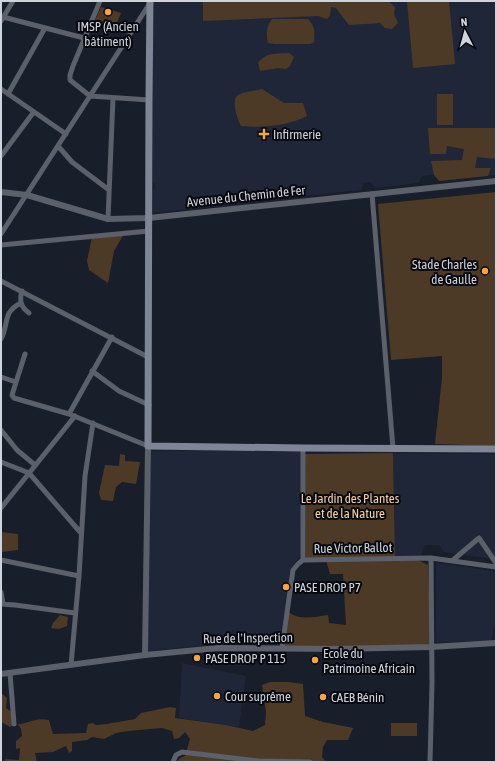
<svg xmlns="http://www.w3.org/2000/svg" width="497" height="763" font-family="'Asap Condensed',sans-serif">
<rect width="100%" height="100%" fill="#191e2b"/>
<path fill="#1f2638" d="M 154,1 L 496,1 L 496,175 L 439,181 L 434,175 L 422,176 L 418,183 L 376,188 L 370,182 L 363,183 L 362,190 L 241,202 L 153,213 L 153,190 L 155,188 L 155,183 L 153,183 L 152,109 Z
M 150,451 L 302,451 L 300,558 L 295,562 L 291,568 L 279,643 L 228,643 L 148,651 Z
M 393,453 L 496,454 L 496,557 L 493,559 L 444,552 L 439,545 L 425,545 L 421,556 L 395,557 Z
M 436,563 L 494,571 L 496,574 L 496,619 L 491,641 L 436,642 Z
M 182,663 L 246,676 L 239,727 L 179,718 Z"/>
<path fill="#4d3a26" d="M 203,1 L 388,1 L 395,7 L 394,14 L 398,23 L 392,29 L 385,28 L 380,23 L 349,25 L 336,8 L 331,7 L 330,15 L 327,19 L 318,16 L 203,21 Z
M 407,1 L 449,1 L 455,64 L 413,68 Z
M 101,7 L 121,13 L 114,30 L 94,23 Z
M 272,19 L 308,19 C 315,26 315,32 314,42 L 310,44 L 275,44 L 268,43 C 266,34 266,27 272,19 Z
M 289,53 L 294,57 L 290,66 L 286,69 L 278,68 L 260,71 L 258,63 C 266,52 276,54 289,53 Z
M 262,89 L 284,103 L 303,103 L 307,116 C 287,126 264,128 241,126 C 238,120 231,102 237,96 C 243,91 255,91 262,89 Z
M 437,94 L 453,94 L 453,125 L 437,125 Z
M 428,128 L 496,128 L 496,159 L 477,157 L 475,168 L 491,168 L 488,176 L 439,181 L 434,175 L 431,161 L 462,160 L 464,149 L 447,146 L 446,154 L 430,154 Z
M 496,192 L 496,446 L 435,444 L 442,378 L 442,356 L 391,360 L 378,204 Z
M 124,234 L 114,251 L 108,283 L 89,270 L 87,261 L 92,237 Z
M 393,453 L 395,557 L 306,558 L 305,454 Z
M 120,454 L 125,455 L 125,461 L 140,462 L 136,484 L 122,482 L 116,487 L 113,501 L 101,500 L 99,493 L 105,465 L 119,466 Z
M 1,532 L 18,534 L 18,550 L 1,552 Z
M 414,558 L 428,565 L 431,647 L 282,648 L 287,611 C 299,621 314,617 328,615 L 329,623 L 346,625 L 343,574 L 330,574 L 326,560 Z
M 60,615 L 68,617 L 67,626 L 59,629 L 51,628 L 53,623 Z
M 270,682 L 288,682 L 303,684 L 305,716 L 323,722 L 353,728 L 348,740 L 327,740 L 323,747 L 322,757 L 326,762 L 177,762 L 180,758 L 185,756 L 190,739 L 185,732 L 179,738 L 174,739 L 172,731 L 162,728 L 128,731 L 116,733 L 104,739 L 92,737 L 87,740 L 72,742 L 72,751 L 69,753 L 66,746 L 53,752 L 35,753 L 37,762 L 4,762 L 5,759 L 19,760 L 20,748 L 16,749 L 16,741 L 22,736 L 21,729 L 18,724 C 31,723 35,717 49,720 L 53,734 L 86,733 L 88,724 L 93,723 L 96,725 L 107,724 L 135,719 L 141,713 L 170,707 L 176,708 L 175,718 L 226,725 L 253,731 L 265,725 L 266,712 L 262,685 Z
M 1,693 L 7,698 L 6,708 L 13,713 L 14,724 L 10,727 L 1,722 Z
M 391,723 L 417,723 L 417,736 L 391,736 Z"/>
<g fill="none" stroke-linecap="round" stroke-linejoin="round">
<path stroke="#5b606b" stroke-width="5" d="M 100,1 L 73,66 L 70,75 L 70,80 L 90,96 L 149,100
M 3,17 L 84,38
M 1,21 L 13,1
M 1,89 L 66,134
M 8,94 L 45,28
M 58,146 L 72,162 L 109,190
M 1,156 L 33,113
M 372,194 L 393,448
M 108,219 L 113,98
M 1,234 L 150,3
M 1,245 L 149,231
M 1,281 L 148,357
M 22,291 C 19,301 21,307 29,313
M 1,339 C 9,325 2,312 21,303
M 25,354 L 12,395 L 14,398 L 69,414 L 148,446
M 92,371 L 119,391 L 149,405
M 1,377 L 16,382
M 69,414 L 112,337
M 1,430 L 17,450 L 35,465
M 1,462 L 29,473 L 80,532
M 1,508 L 75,416
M 1,560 L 79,576
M 303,560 L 303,448
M 453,560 L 479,538 L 496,563
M 1,592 L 3,604
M 1,604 L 15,605 L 75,613
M 282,648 L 293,570 L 298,564 L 303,560 L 431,558 L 496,567
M 71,665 L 79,576 L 85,476 L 93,423
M 10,673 L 14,724
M 173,762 L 176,755 L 182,752 L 258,761 L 310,762
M 430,762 L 432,683 L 431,558"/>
<path stroke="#5b606b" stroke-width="6" d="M 1,192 L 27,195 L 108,219 L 149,218 L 496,181
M 145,655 L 148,446
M 1,674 L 145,655 L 218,648 L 335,649 L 431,647 L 496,643"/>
<path stroke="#7e8597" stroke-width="7" d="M 150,1 L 149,100 L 148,446 L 303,448 L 496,449"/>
</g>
<g fill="#f3a542" stroke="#06080e" stroke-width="1.5">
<circle cx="108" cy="12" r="4"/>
<path d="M262 128h4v4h4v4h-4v4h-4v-4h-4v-4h4z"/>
<circle cx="485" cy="271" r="4"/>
<circle cx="286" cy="587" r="4"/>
<circle cx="197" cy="658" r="4"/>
<circle cx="315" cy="660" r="4"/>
<circle cx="217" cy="696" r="4"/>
<circle cx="323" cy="697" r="4"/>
</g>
<g text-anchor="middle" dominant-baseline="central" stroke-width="4" stroke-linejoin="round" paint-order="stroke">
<g font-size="13" fill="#cfd3dc" stroke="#06080e" text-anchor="start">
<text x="108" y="26" text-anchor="middle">IMSP (Ancien<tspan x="108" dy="15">bâtiment)</tspan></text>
<text x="273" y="134">Infirmerie</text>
<text x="477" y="264" text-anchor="end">Stade Charles<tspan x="477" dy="15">de Gaulle</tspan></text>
<text x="294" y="587">PASE DROP P7</text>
<text x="323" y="653">Ecole du<tspan x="323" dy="15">Patrimoine Africain</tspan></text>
<text x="205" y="658">PASE DROP P 115</text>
<text x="225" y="696">Cour suprême</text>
<text x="331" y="697">CAEB Bénin</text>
</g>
<g font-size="13" fill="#cfd3dc" stroke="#06080e">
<text transform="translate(246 196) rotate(-6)">Avenue du Chemin de Fer</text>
<text transform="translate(353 548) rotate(-1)">Rue Victor Ballot</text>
<text transform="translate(248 638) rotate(-1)">Rue de l'Inspection</text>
</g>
<g font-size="13" fill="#f8d1a6" stroke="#06080e">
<text x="350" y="498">Le Jardin des Plantes<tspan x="350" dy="15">et de la Nature</tspan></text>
</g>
</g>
<rect width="497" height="763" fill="none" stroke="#cfd3dc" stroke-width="4"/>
<g transform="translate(465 32) rotate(354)" stroke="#06080e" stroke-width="3" paint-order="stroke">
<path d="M0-3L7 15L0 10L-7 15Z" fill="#cfd3dc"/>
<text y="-6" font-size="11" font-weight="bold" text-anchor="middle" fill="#cfd3dc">N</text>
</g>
</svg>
